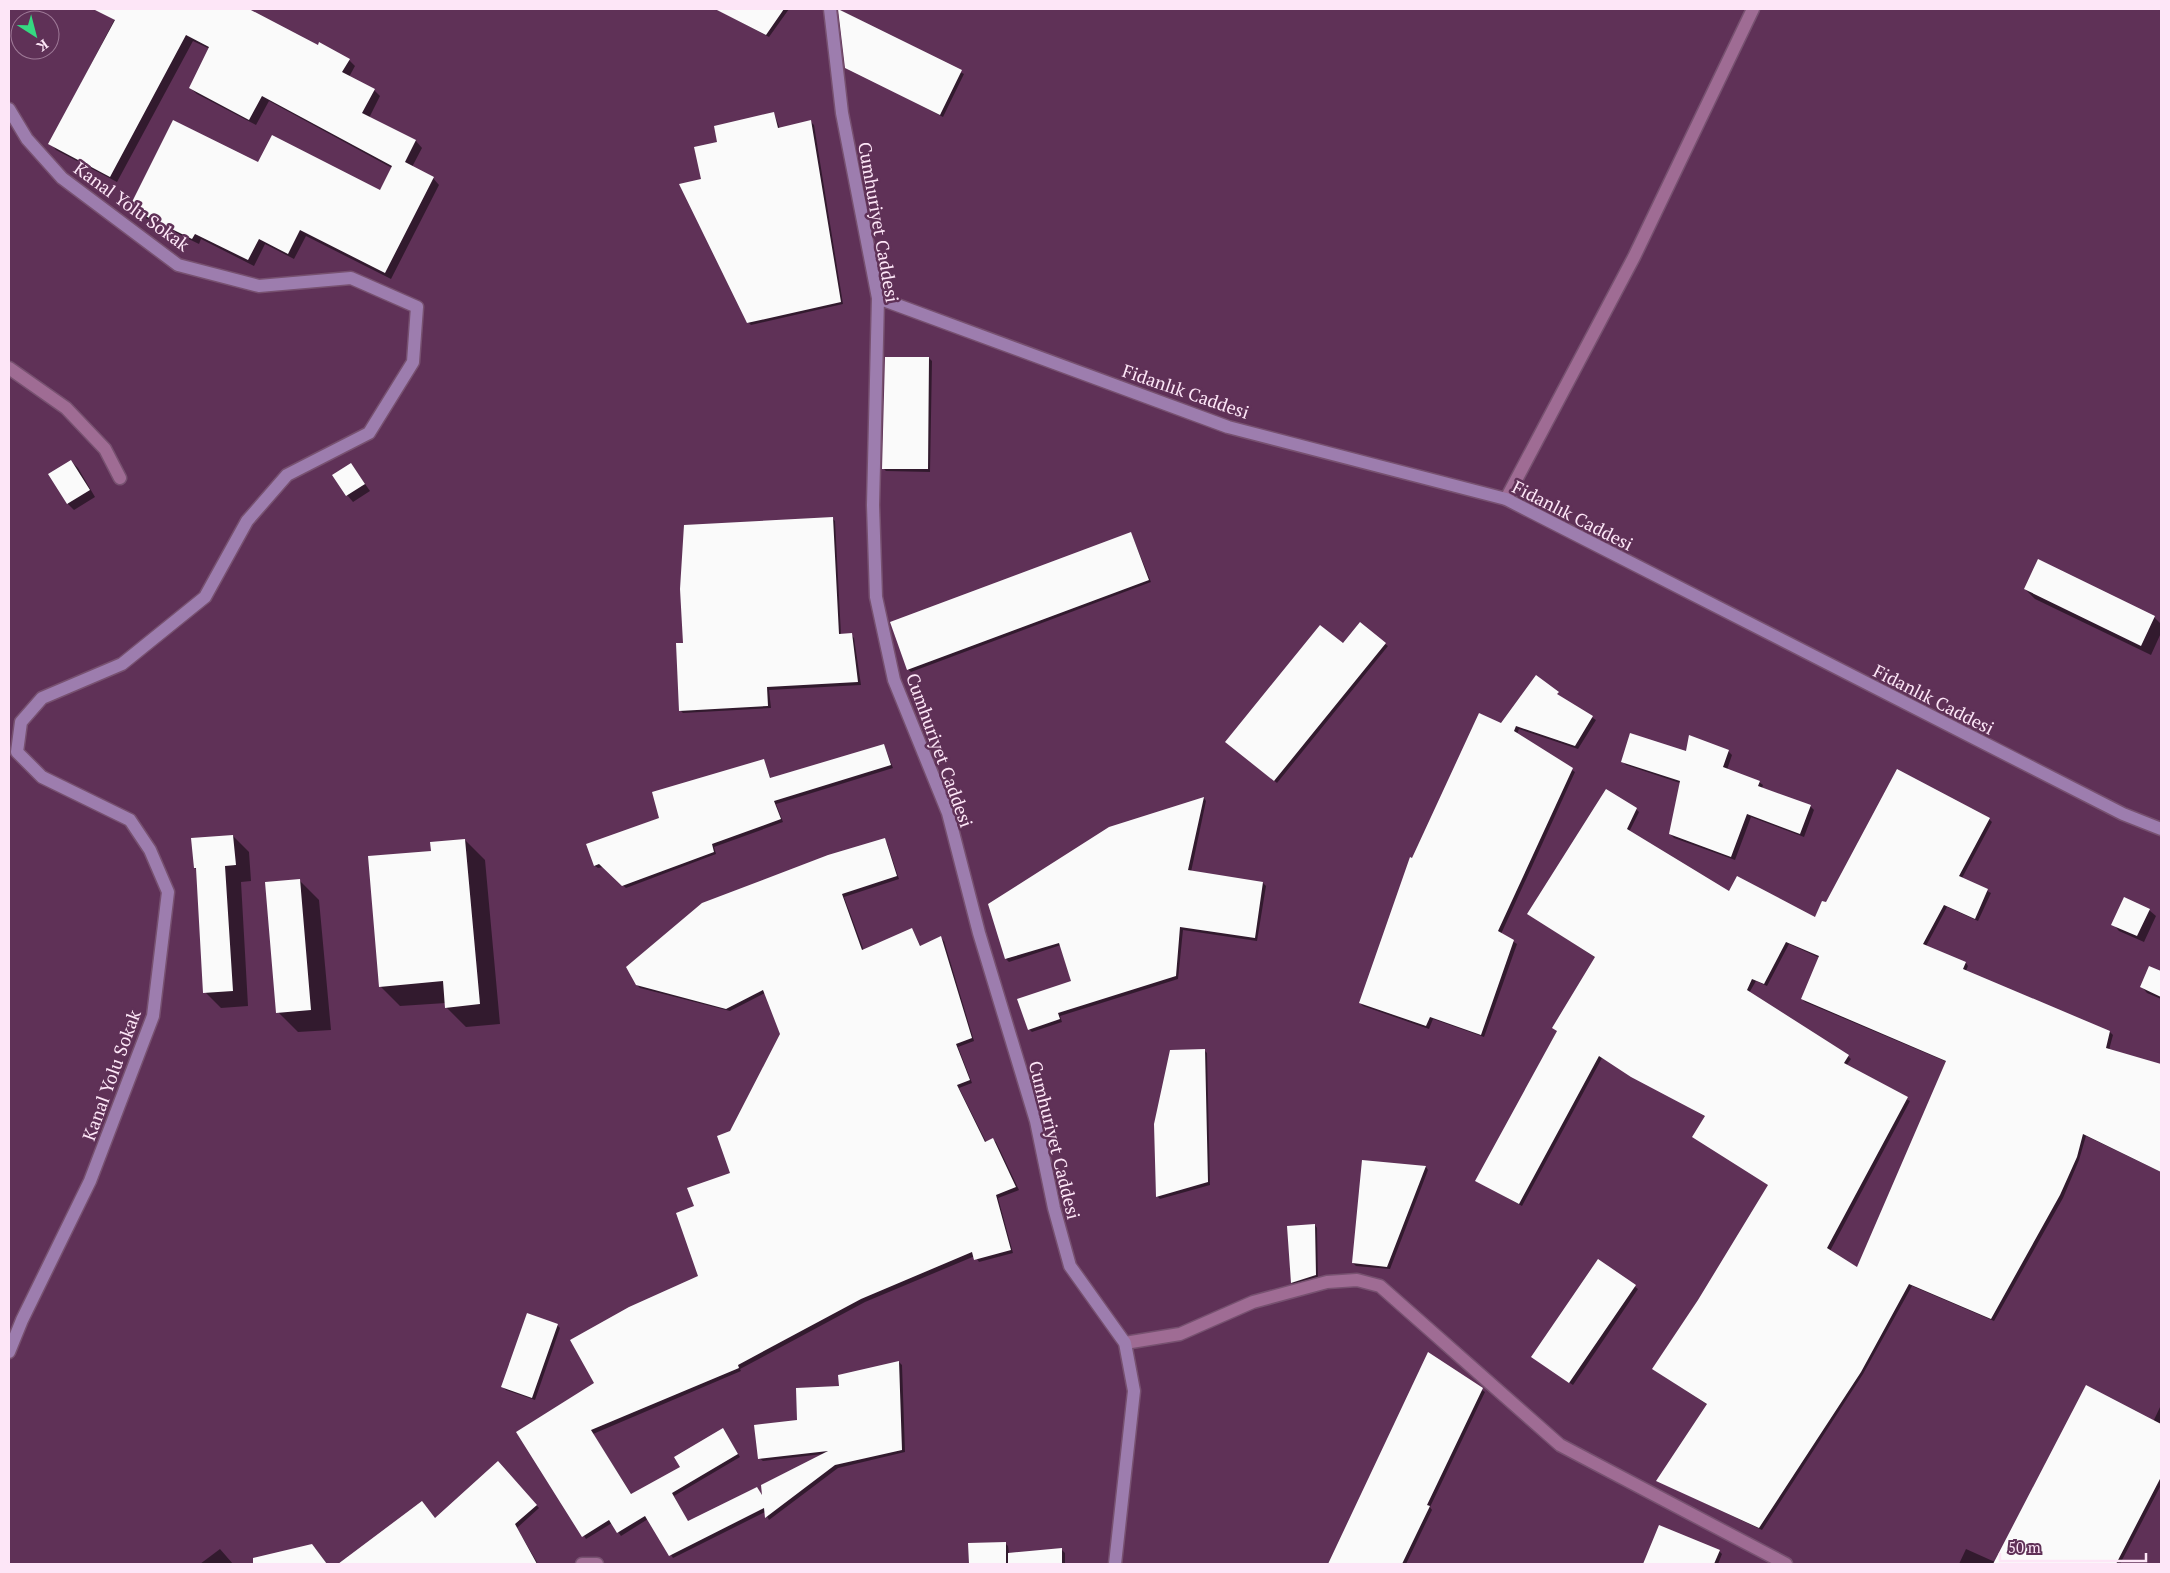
<svg xmlns="http://www.w3.org/2000/svg" width="2170" height="1573" font-family="'PT Serif',serif">
<rect width="100%" height="100%" fill="#5f3157"/>
<path fill="#0007" fill-rule="evenodd" d="M 120,9 L 246,9 L 318,47 L 349,60 L 355,66 L 349,77 L 374,90 L 380,96 L 369,118 L 416,141 L 422,148 L 412,167 L 433,178 L 439,185 L 391,279 L 306,236 L 294,259 L 265,244 L 254,266 L 201,239 L 199,244 L 137,214 L 131,207 L 258,163 L 380,191 L 392,168 L 269,101 L 256,125 L 197,94 L 190,88 L 210,49 L 193,41 L 117,182 L 56,150 L 50,143 Z
M 716,9 L 789,9 L 769,37 Z
M 840,10 L 964,74 L 943,117 L 846,67 Z
M 774,113 L 780,129 L 811,122 L 814,125 L 843,304 L 751,325 L 748,322 L 703,180 L 719,143 Z
M 929,358 L 932,361 L 930,472 L 886,471 L 883,468 Z
M 71,461 L 78,468 L 95,497 L 74,510 L 68,504 Z
M 351,464 L 370,491 L 353,502 L 347,495 Z
M 832,518 L 835,521 L 841,635 L 851,635 L 854,638 L 861,685 L 769,690 L 771,708 L 683,713 L 680,710 L 684,644 Z
M 1131,533 L 1151,582 L 911,672 L 908,669 Z
M 2025,589 L 2154,617 L 2161,624 L 2161,633 L 2151,655 L 2035,599 Z
M 1385,644 L 1388,646 L 1277,783 L 1230,744 L 1343,645 Z
M 1536,677 L 1560,697 L 1596,720 L 1578,749 L 1519,729 L 1517,734 L 1575,772 L 1501,934 L 1517,944 L 1484,1037 L 1433,1019 L 1429,1029 L 1363,1006 L 1360,1003 L 1413,859 L 1501,724 Z
M 884,745 L 893,768 L 776,804 L 783,822 L 714,847 L 716,854 L 626,888 L 603,867 L 598,868 L 595,866 L 588,845 L 660,818 L 764,761 L 771,779 Z
M 1728,751 L 1732,755 L 1727,770 L 1759,782 L 1763,785 L 1762,788 L 1810,806 L 1814,810 L 1804,837 L 1751,817 L 1735,860 L 1674,838 L 1670,834 L 1680,783 L 1626,765 L 1622,761 L 1686,753 Z
M 1204,798 L 1206,801 L 1191,872 L 1263,883 L 1266,886 L 1257,941 L 1183,930 L 1178,979 L 1060,1016 L 1062,1022 L 1032,1032 L 1029,1029 L 1072,981 L 1061,945 L 1009,962 L 1006,959 Z
M 1636,809 L 1639,812 L 1629,832 L 1730,893 L 1816,919 L 1827,904 L 1989,819 L 1992,822 L 1962,878 L 1991,893 L 1978,921 L 1947,907 L 1926,946 L 1966,963 L 1968,966 L 1966,971 L 2110,1032 L 2113,1035 L 2109,1050 L 2161,1065 L 2161,1172 L 2086,1136 L 2079,1160 L 2063,1198 L 1994,1321 L 1912,1286 L 1863,1374 L 1762,1530 L 1658,1481 L 1708,1405 L 1656,1371 L 1769,1185 L 1706,1117 L 1602,1058 L 1522,1206 L 1477,1181 L 1596,958 L 1532,916 ZM 1789,944 L 1820,958 L 1802,999 L 1805,1002 L 1947,1062 L 1858,1269 L 1830,1251 L 1910,1101 L 1846,1066 L 1851,1059 L 1848,1056 L 1749,993 L 1756,981 L 1767,986 Z
M 233,836 L 249,852 L 251,881 L 241,882 L 248,1006 L 221,1008 L 205,992 L 197,870 L 195,868 Z
M 465,840 L 485,860 L 500,1024 L 466,1027 L 446,1007 L 446,1003 L 400,1006 L 380,986 L 432,852 Z
M 884,840 L 887,843 L 899,879 L 844,897 L 864,951 L 912,929 L 921,947 L 941,938 L 944,941 L 974,1041 L 958,1047 L 972,1083 L 959,1088 L 986,1142 L 992,1139 L 996,1142 L 1019,1190 L 998,1198 L 1013,1253 L 979,1262 L 975,1256 L 865,1302 L 740,1369 L 741,1371 L 593,1434 L 632,1495 L 681,1467 L 723,1430 L 740,1457 L 674,1496 L 688,1522 L 757,1488 L 764,1498 L 823,1454 L 763,1461 L 759,1458 L 799,1421 L 840,1387 L 899,1362 L 902,1365 L 905,1452 L 838,1468 L 769,1520 L 765,1512 L 673,1558 L 648,1519 L 621,1536 L 612,1523 L 586,1539 L 518,1433 L 596,1383 L 700,1277 L 695,1207 L 731,1174 L 730,1132 L 782,1034 L 765,993 L 730,1011 L 640,988 L 637,985 Z
M 299,880 L 319,900 L 331,1030 L 298,1032 L 278,1012 Z
M 2149,910 L 2156,916 L 2144,942 L 2119,931 L 2113,924 Z
M 2150,968 L 2161,973 L 2161,999 L 2147,993 L 2141,986 Z
M 1205,1051 L 1207,1053 L 1210,1185 L 1160,1199 L 1157,1196 Z
M 1363,1162 L 1426,1167 L 1428,1170 L 1390,1269 L 1356,1266 L 1353,1263 Z
M 1315,1225 L 1317,1228 L 1318,1278 L 1295,1285 L 1292,1283 L 1288,1227 Z
M 1598,1261 L 1638,1289 L 1573,1385 L 1536,1360 Z
M 557,1325 L 560,1328 L 535,1400 L 506,1390 L 503,1387 Z
M 1429,1354 L 1485,1392 L 1430,1507 L 1432,1510 L 1406,1564 L 1330,1564 Z
M 2161,1405 L 2161,1485 L 2120,1564 L 1959,1564 L 1966,1549 L 1995,1562 L 2153,1422 Z
M 498,1463 L 539,1508 L 517,1528 L 538,1564 L 340,1564 L 422,1503 L 435,1519 Z
M 1660,1527 L 1719,1551 L 1722,1554 L 1718,1564 L 1644,1564 Z
M 1005,1543 L 1008,1546 L 1009,1554 L 1062,1550 L 1065,1553 L 1065,1564 L 970,1564 L 970,1544 Z
M 315,1548 L 327,1564 L 263,1564 L 277,1554 Z
M 220,1549 L 233,1564 L 200,1564 Z"/>
<path fill="#fafafa" fill-rule="evenodd" d="M 93,9 L 249,9 L 318,45 L 319,42 L 350,59 L 342,72 L 375,89 L 362,113 L 416,140 L 405,162 L 434,177 L 385,273 L 300,230 L 288,254 L 259,239 L 248,260 L 195,234 L 192,239 L 129,208 L 173,120 L 258,162 L 272,135 L 380,190 L 392,166 L 262,96 L 249,120 L 189,88 L 209,47 L 186,35 L 110,177 L 48,144 L 115,20 Z
M 715,9 L 784,9 L 766,35 Z
M 838,9 L 962,70 L 940,115 L 845,68 Z
M 774,112 L 778,128 L 811,120 L 841,302 L 747,323 L 679,184 L 701,179 L 694,147 L 717,142 L 714,126 Z
M 885,357 L 929,357 L 928,469 L 882,469 Z
M 71,460 L 90,490 L 67,504 L 48,474 Z
M 351,463 L 365,484 L 346,496 L 332,475 Z
M 833,517 L 839,634 L 852,633 L 858,682 L 767,687 L 768,706 L 679,711 L 676,643 L 683,643 L 680,589 L 684,525 Z
M 1131,532 L 1149,580 L 907,670 L 890,622 Z
M 2038,559 L 2155,616 L 2141,646 L 2024,589 Z
M 1360,622 L 1386,643 L 1274,781 L 1225,742 L 1320,625 L 1343,643 Z
M 1536,675 L 1559,692 L 1557,694 L 1593,716 L 1575,746 L 1516,726 L 1514,731 L 1573,768 L 1498,931 L 1514,940 L 1481,1035 L 1430,1017 L 1426,1026 L 1359,1003 L 1410,857 L 1412,858 L 1479,713 L 1501,723 Z
M 1630,733 L 1686,751 L 1689,735 L 1729,750 L 1723,767 L 1760,781 L 1758,786 L 1811,805 L 1800,834 L 1747,814 L 1731,857 L 1669,834 L 1680,781 L 1621,762 Z
M 884,744 L 891,765 L 774,801 L 781,819 L 712,844 L 714,852 L 622,886 L 599,864 L 594,866 L 586,844 L 659,818 L 652,792 L 764,759 L 770,778 Z
M 1897,769 L 1990,818 L 1959,876 L 1988,889 L 1975,919 L 1944,905 L 1923,944 L 1966,962 L 1963,969 L 2110,1031 L 2106,1048 L 2161,1064 L 2161,1172 L 2083,1134 L 2077,1157 L 2060,1195 L 1991,1319 L 1909,1284 L 1861,1372 L 1759,1528 L 1656,1481 L 1707,1404 L 1652,1369 L 1698,1300 L 1768,1185 L 1692,1137 L 1705,1116 L 1631,1077 L 1599,1056 L 1519,1204 L 1475,1181 L 1557,1031 L 1552,1028 L 1595,957 L 1527,914 L 1606,789 L 1637,808 L 1627,829 L 1729,891 L 1737,876 L 1815,917 L 1822,901 L 1826,902 ZM 1786,942 L 1819,956 L 1801,999 L 1946,1061 L 1857,1267 L 1827,1248 L 1908,1097 L 1844,1063 L 1849,1055 L 1747,990 L 1752,979 L 1764,984 Z
M 1204,797 L 1188,870 L 1263,882 L 1255,938 L 1180,927 L 1176,976 L 1058,1013 L 1060,1019 L 1028,1030 L 1017,999 L 1071,981 L 1059,943 L 1005,959 L 988,904 L 1109,827 Z
M 233,835 L 236,865 L 225,866 L 233,991 L 203,993 L 196,868 L 194,868 L 191,838 Z
M 885,838 L 897,876 L 842,894 L 862,950 L 912,928 L 920,946 L 941,936 L 972,1038 L 956,1044 L 970,1080 L 957,1085 L 985,1142 L 993,1138 L 1016,1187 L 996,1195 L 1011,1250 L 974,1260 L 972,1252 L 861,1299 L 738,1365 L 739,1368 L 591,1430 L 631,1494 L 680,1467 L 674,1457 L 723,1428 L 738,1454 L 672,1493 L 688,1521 L 757,1487 L 762,1495 L 761,1485 L 828,1451 L 758,1459 L 754,1425 L 797,1420 L 796,1388 L 839,1386 L 838,1375 L 899,1361 L 902,1450 L 835,1465 L 765,1518 L 764,1508 L 669,1556 L 645,1516 L 617,1533 L 609,1520 L 582,1537 L 516,1432 L 594,1383 L 570,1340 L 629,1307 L 698,1276 L 676,1213 L 694,1206 L 687,1188 L 730,1173 L 717,1136 L 730,1131 L 780,1034 L 763,990 L 726,1009 L 636,985 L 626,967 L 702,903 L 828,855 Z
M 465,839 L 480,1004 L 445,1008 L 443,981 L 379,987 L 368,856 L 431,851 L 430,842 Z
M 300,879 L 311,1010 L 276,1013 L 265,882 Z
M 2124,897 L 2150,909 L 2137,936 L 2111,925 Z
M 2149,966 L 2161,971 L 2161,997 L 2140,987 Z
M 1205,1049 L 1208,1182 L 1156,1197 L 1154,1124 L 1170,1050 Z
M 1362,1160 L 1426,1166 L 1387,1267 L 1352,1263 Z
M 1315,1224 L 1316,1275 L 1291,1283 L 1287,1226 Z
M 1598,1259 L 1636,1285 L 1569,1383 L 1531,1357 Z
M 527,1313 L 558,1324 L 532,1398 L 501,1387 Z
M 1428,1352 L 1483,1388 L 1427,1505 L 1430,1506 L 1402,1564 L 1328,1564 Z
M 2086,1385 L 2161,1424 L 2161,1477 L 2116,1564 L 1993,1564 Z
M 498,1461 L 537,1505 L 515,1524 L 537,1564 L 338,1564 L 422,1501 L 435,1518 Z
M 1659,1525 L 1720,1550 L 1714,1564 L 1643,1564 Z
M 1006,1542 L 1006,1564 L 969,1564 L 968,1543 Z
M 312,1544 L 327,1564 L 253,1564 L 253,1558 Z
M 1062,1548 L 1062,1564 L 1008,1564 L 1008,1553 Z"/>
<g fill="none" stroke-linecap="round" stroke-linejoin="round">
<defs>
<path id="street" d="M 9,368 L 66,408 L 105,449 L 120,478
M 1506,499 L 1634,257 L 1753,9
M 1125,1343 L 1180,1334 L 1253,1302 L 1327,1282 L 1357,1280 L 1380,1286 L 1560,1445 L 1786,1564
M 582,1564 L 597,1564"/>
<path id="secondary" d="M 830,9 L 842,113 L 878,298 L 873,505 L 876,597 L 894,680 L 948,813 L 979,933 L 1036,1121 L 1054,1208 L 1070,1266 L 1125,1343 L 1134,1391 L 1115,1564
M 9,109 L 27,139 L 62,178 L 178,265 L 259,286 L 351,278 L 417,307 L 413,362 L 369,433 L 287,475 L 247,521 L 205,597 L 122,664 L 42,698 L 21,722 L 17,752 L 42,777 L 130,820 L 150,850 L 168,892 L 153,1016 L 90,1181 L 22,1320 L 9,1352
M 878,298 L 1228,427 L 1506,499 L 2123,814 L 2161,829"/>
</defs>
<use href="#street" stroke="#775170" stroke-width="15"/>
<use href="#secondary" stroke="#775170" stroke-width="15"/>
<use href="#street" stroke="#9f6c94" stroke-width="12"/>
<use href="#secondary" stroke="#9d7dae" stroke-width="12"/>
</g>
<g text-anchor="middle" dominant-baseline="central" stroke-width="5" stroke-linejoin="round" paint-order="stroke">
<g font-size="18" fill="#fde6f7" stroke="#5f3157">
<text transform="translate(132 206) rotate(36)">Kanal Yolu Sokak</text>
<text transform="translate(879 222) rotate(80)">Cumhuriyet Caddesi</text>
<text transform="translate(1186 391) rotate(19)">Fidanlık Caddesi</text>
<text transform="translate(1573 515) rotate(27)">Fidanlık Caddesi</text>
<text transform="translate(1934 699) rotate(27)">Fidanlık Caddesi</text>
<text transform="translate(940 750) rotate(70)">Cumhuriyet Caddesi</text>
<text transform="translate(111 1075) rotate(-70)">Kanal Yolu Sokak</text>
<text transform="translate(1055 1140) rotate(76)">Cumhuriyet Caddesi</text>
</g>
</g>
<rect width="2170" height="1573" fill="none" stroke="#fde6f7" stroke-width="20"/>
<g transform="translate(35 35) rotate(144)"><circle r="24" fill="#5f3157" stroke="#9e7997"/>
<path d="M0-4L9 19L0 12L-9 19Z" fill="#35d881"/>
<text y="-8" font-size="14" font-weight="bold" text-anchor="middle" fill="#fde6f7">K</text>
</g>
<path d="M2000 1553v8h146v-8" fill="none" stroke="#fde6f7" stroke-width="2.5"/>
<text x="2008" y="1553" font-size="15" fill="#fde6f7" stroke="#5f3157" stroke-width="4" paint-order="stroke">50 m</text>
</svg>
